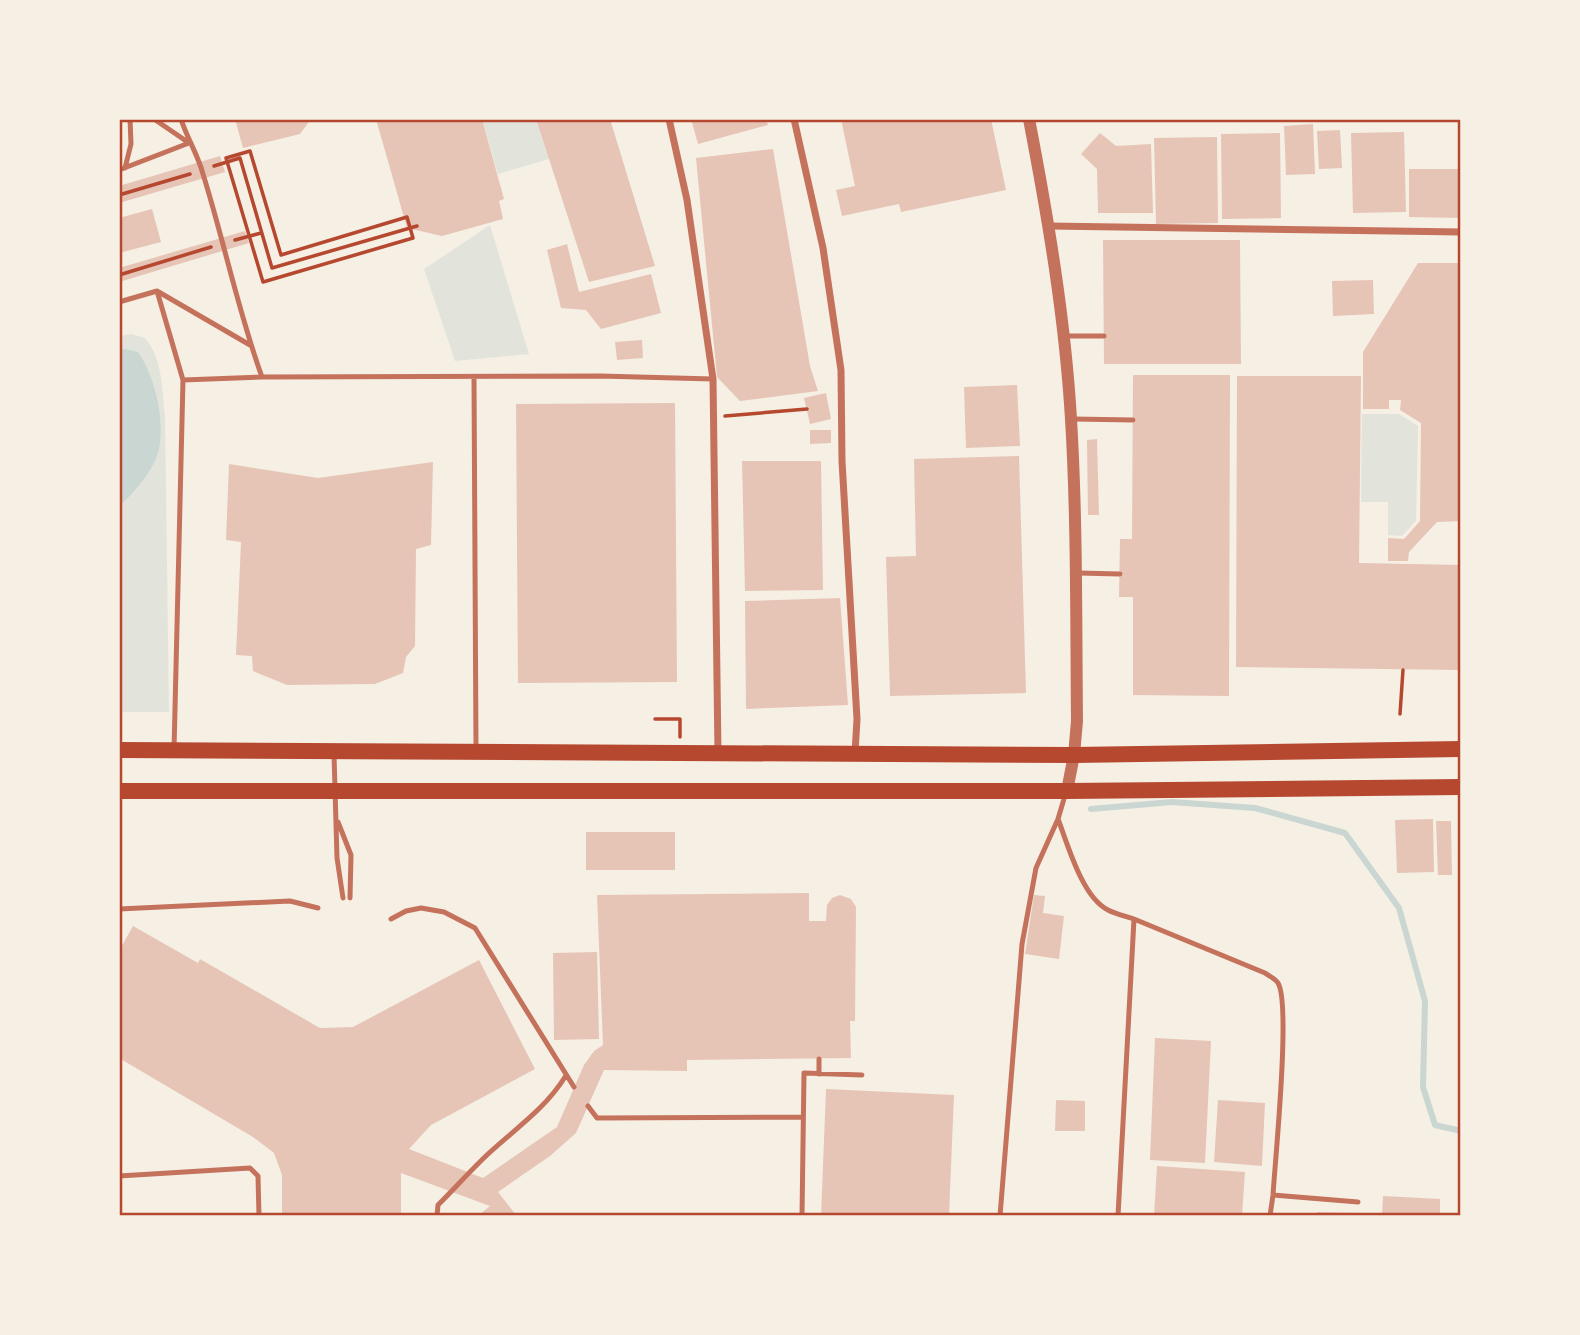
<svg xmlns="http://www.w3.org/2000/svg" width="1580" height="1335" font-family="'Roboto Serif',serif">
<rect width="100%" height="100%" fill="#f6efe4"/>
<path fill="#e2e4dc" d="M 482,119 L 536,119 L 549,159 L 498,174 Z
M 490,225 L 529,354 L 455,361 L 424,269 Z
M 131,334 L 145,338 C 163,359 162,390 165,416 L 169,712 L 119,712 L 119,336 Z
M 1362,414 L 1399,414 L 1418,426 L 1416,521 L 1402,536 L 1388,535 L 1388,502 L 1361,502 Z"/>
<path fill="#c9d6d2" d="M 125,349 L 138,352 C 155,376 166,423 158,453 C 152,472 134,493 119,506 L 119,350 Z"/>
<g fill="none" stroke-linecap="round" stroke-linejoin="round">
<path stroke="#c9d6d2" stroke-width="6" d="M 1091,809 L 1172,802 L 1255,808 L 1345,833 L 1399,908 L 1425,1001 L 1423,1087 L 1435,1125 L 1461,1131"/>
</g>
<path fill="#e6c5b7" d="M 235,119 L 311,119 L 300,134 L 243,148 Z
M 376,119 L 482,119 L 504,199 L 499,201 L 503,219 L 442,236 L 407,228 Z
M 536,119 L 610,119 L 655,266 L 589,282 Z
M 691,119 L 766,119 L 768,125 L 698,144 Z
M 841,119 L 991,119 L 1006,190 L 901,212 L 899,204 L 842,216 L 836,190 L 855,186 Z
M 1313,124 L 1315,174 L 1286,175 L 1284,126 Z
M 1340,130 L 1342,168 L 1319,169 L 1317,131 Z
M 1404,132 L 1406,212 L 1353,213 L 1351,133 Z
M 1100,133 L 1116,146 L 1151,144 L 1153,213 L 1098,213 L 1097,169 L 1081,154 Z
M 1280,133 L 1281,218 L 1222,219 L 1221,134 Z
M 1217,137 L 1218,223 L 1156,224 L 1154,138 Z
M 773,149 L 810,366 L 818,391 L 740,401 L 717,377 L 696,158 Z
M 220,156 L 225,172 L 119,203 L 119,186 Z
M 1409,169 L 1461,169 L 1461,218 L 1409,217 Z
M 152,209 L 161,242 L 119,253 L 119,218 Z
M 245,231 L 249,243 L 119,282 L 119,268 Z
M 1103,240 L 1240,240 L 1241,364 L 1104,364 Z
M 567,244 L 579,292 L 651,274 L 661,313 L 601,329 L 586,310 L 561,308 L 547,250 Z
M 1418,263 L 1461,263 L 1461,521 L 1437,522 L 1409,552 L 1408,561 L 1388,561 L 1388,538 L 1404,539 L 1420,521 L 1421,423 L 1400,410 L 1401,400 L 1389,400 L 1389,409 L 1363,409 L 1363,352 Z
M 1373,280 L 1374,314 L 1333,316 L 1332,281 Z
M 642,340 L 643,358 L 617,360 L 615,342 Z
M 1133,375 L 1230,375 L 1229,696 L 1133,695 L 1133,597 L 1119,597 L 1120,539 L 1132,539 Z
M 1237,376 L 1361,376 L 1359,563 L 1461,565 L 1461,670 L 1236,667 Z
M 1017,385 L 1020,446 L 966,448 L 964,387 Z
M 826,393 L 831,419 L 810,424 L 804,398 Z
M 675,403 L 677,682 L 518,683 L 516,404 Z
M 810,430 L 831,430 L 831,443 L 810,444 Z
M 1097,439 L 1099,515 L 1088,515 L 1087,440 Z
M 1019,456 L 1026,693 L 890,696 L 886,557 L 916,556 L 914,459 Z
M 742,461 L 821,461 L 823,590 L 745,591 Z
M 433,462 L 431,545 L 416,549 L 415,646 L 406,657 L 403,673 L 375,684 L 287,685 L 253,671 L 252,656 L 236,655 L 241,542 L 226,540 L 229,464 L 318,478 Z
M 840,598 L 848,705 L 746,709 L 745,601 Z
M 1433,819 L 1434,872 L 1397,873 L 1395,820 Z
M 1436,821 L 1451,821 L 1452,875 L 1438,875 Z
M 586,832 L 675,832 L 675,870 L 586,870 Z
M 809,893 L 809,921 L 826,921 L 827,905 L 832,898 L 840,895 L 851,899 L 856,907 L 855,1021 L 850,1021 L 851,1058 L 687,1060 L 687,1071 L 604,1070 L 576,1133 L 550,1156 L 498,1192 L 517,1216 L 496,1214 L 478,1216 L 490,1206 L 401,1173 L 401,1216 L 282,1216 L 282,1175 L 274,1153 L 253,1137 L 119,1058 L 119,951 L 133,926 L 198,963 L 200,959 L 320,1028 L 353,1027 L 479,960 L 535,1069 L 431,1125 L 409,1149 L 483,1178 L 557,1127 L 584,1065 L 594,1051 L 603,1045 L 597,895 Z
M 1034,895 L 1045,896 L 1043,913 L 1064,916 L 1059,959 L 1025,954 Z
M 597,952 L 599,1039 L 554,1040 L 553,953 Z
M 1155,1038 L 1211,1041 L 1205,1163 L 1150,1160 Z
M 826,1089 L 954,1095 L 949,1216 L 821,1216 Z
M 1056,1100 L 1085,1101 L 1085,1131 L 1055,1131 Z
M 1218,1100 L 1265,1103 L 1262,1166 L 1214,1162 Z
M 1157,1166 L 1245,1172 L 1242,1216 L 1154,1216 Z
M 1383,1196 L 1440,1199 L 1440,1216 L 1382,1216 Z
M 1317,1212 L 1362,1213 L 1362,1216 L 1317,1216 Z"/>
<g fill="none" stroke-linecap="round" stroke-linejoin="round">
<path stroke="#b5482f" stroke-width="3.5" d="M 250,151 L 281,255 L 407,217 L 413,238 L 263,282 L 226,158 Z
M 214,166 L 240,158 L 272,268 L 417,226
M 119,195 L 190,174
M 235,240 L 261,233
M 119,275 L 211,247
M 725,416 L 807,409
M 1400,714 L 1403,670
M 655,719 L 680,719 L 680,737"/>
<path stroke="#c5725c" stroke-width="5" d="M 154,119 L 189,143
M 181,119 C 187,138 198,155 203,174 C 224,241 238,311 262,377
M 125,168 L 131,144 L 130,119
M 119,170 L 189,143
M 157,291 L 183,380 L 174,750
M 119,302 L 157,291 L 250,345
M 1063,336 L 1104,336
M 474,377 L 476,749
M 183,380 L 262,377 L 600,376 L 713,379
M 1073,419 L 1133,420
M 1078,573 L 1120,574
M 334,754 L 337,858 L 343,898
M 1066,792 L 1058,819 C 1068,845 1082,897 1108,910 C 1115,914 1125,916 1134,919 L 1118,1216
M 338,822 L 351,855 L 350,898
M 119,909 L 290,901 L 318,908
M 391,919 L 406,911 L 421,908 L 444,912 L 475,928 L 574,1087
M 1134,919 L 1265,973 C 1269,976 1276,979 1278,983 C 1291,1004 1275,1161 1273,1195 L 1270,1216
M 819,1059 L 819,1074
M 588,1106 L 597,1118 L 803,1117
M 119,1176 L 250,1168 L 258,1176 L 259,1216
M 1273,1195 L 1358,1202
M 437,1216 L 438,1205 C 455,1188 471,1170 488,1154 C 515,1129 545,1109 565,1077
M 802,1216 L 804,1073 L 862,1075
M 1000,1216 L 1022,944 L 1036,868 L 1058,819"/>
<path stroke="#c5725c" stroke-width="7" d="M 669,119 L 687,200 L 713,379 L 718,753
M 794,119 L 823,248 L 841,370 L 842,461 L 857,719 L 855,753
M 1049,226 L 1461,232"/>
<path stroke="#c5725c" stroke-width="12" d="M 1029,119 C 1048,218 1065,318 1071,419 C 1077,519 1076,621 1077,721 L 1074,755 L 1067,791"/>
<path stroke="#b5482f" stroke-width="16" d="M 119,750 L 1074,755 L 1461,749
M 119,791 L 1067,791 L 1461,787"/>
</g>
<rect width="1580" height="1335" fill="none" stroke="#f6efe4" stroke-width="242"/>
<rect x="121" y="121" width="1338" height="1093" fill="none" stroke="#b5482f" stroke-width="2.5"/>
</svg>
